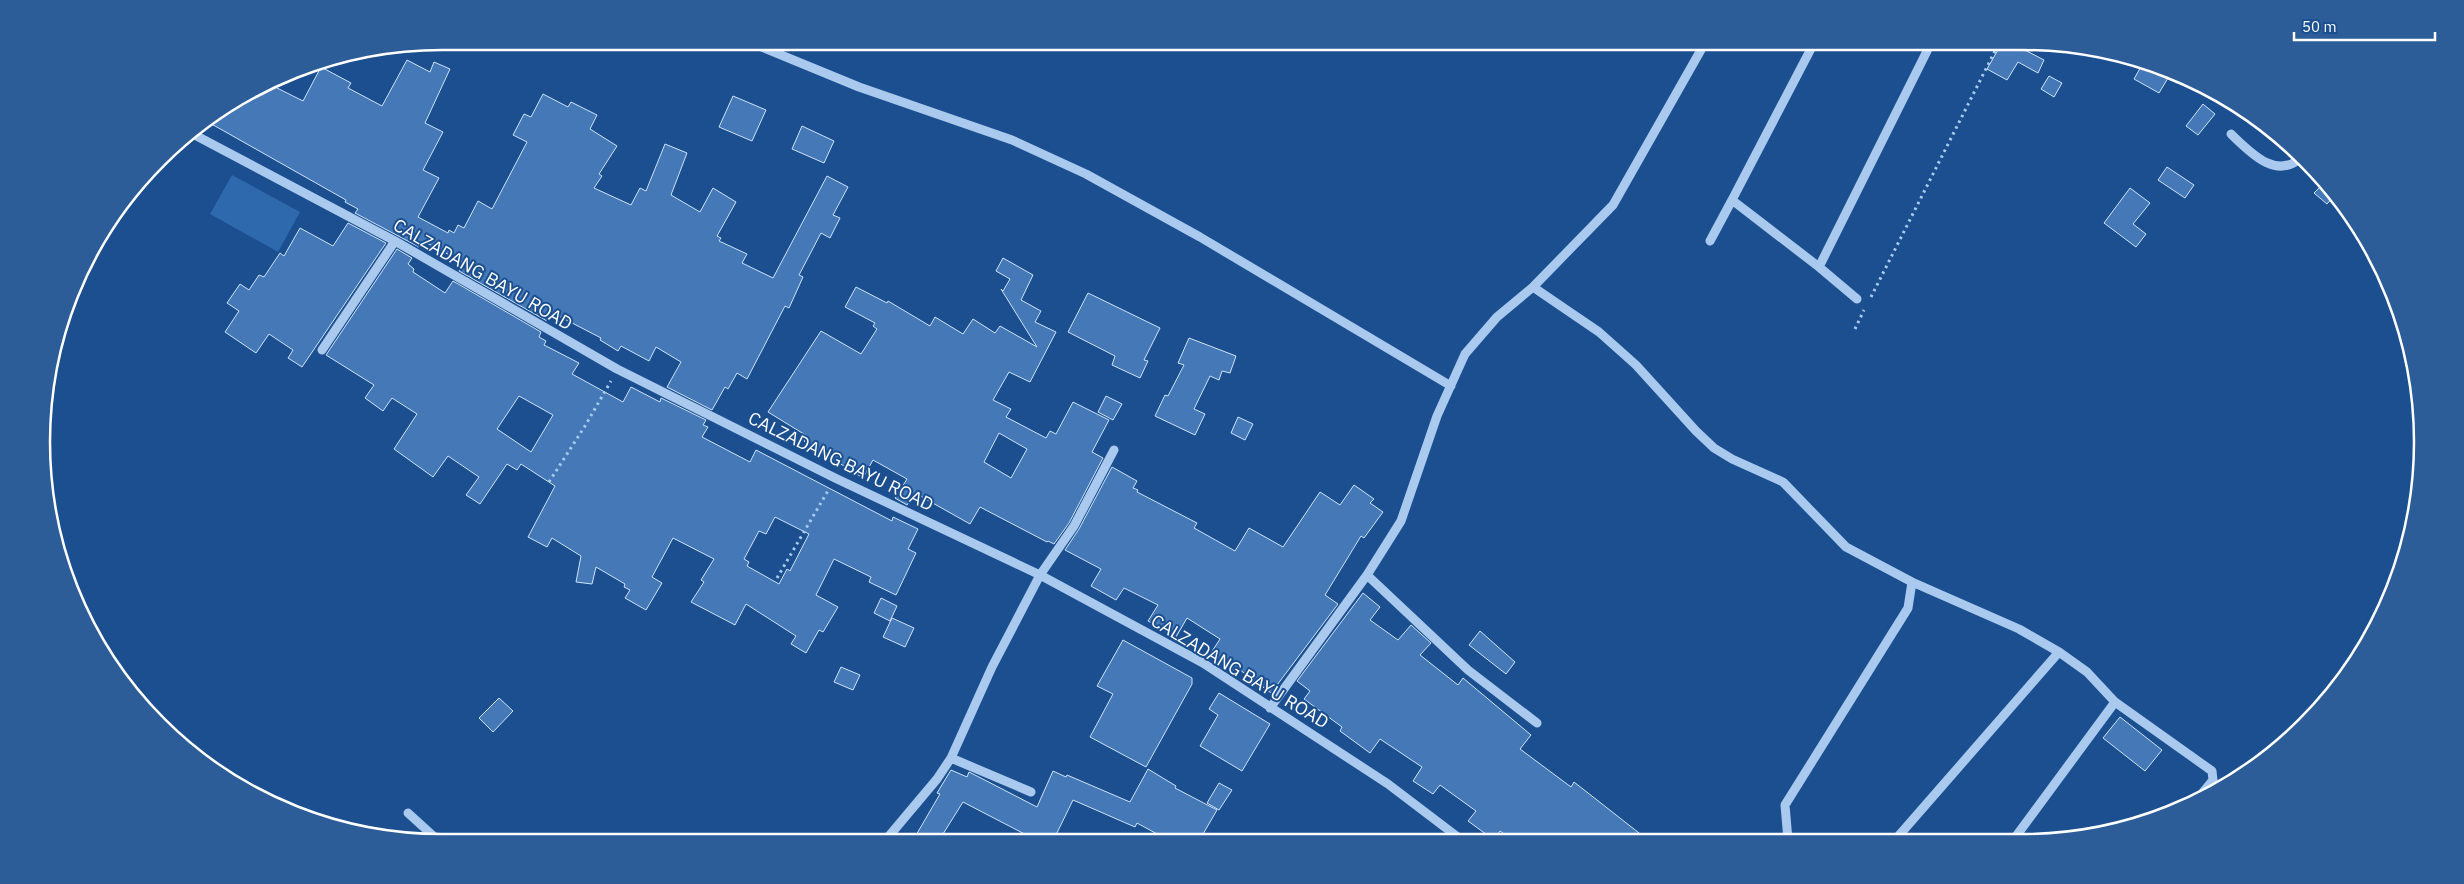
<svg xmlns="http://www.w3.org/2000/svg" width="2464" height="884" font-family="'IBM Plex Sans',sans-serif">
<rect width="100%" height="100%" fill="#1b4f8f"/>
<path fill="#2e69ad" d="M 232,175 L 300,212 L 278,252 L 210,214 Z"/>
<path fill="#4478b7" stroke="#cfe3fa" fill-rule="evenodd" d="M 2003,41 L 2025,42 L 2021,48 L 2044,60 L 2038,73 L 2018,62 L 2007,80 L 1987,69 Z
M 407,60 L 430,72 L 434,62 L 450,69 L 425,123 L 443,132 L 423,170 L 439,178 L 418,217 L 448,233 L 449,230 L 454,233 L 458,225 L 464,228 L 478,201 L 492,209 L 527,142 L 513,135 L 524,114 L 531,117 L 543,94 L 568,107 L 571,102 L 597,115 L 590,129 L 617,146 L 599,174 L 602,176 L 594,188 L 631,205 L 640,188 L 646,191 L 665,144 L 687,153 L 671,195 L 700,212 L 713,188 L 736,202 L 717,236 L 721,238 L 719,241 L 747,254 L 742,263 L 773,278 L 827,176 L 848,187 L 833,215 L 840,218 L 830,238 L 821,233 L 799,275 L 803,277 L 789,308 L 785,306 L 747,379 L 737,373 L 728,389 L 725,387 L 712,410 L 667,387 L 681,362 L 656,347 L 649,361 L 621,346 L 618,351 L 600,340 L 601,338 L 551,312 L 547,321 L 459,271 L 464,263 L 459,260 L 423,241 L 419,247 L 355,213 L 358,209 L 345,202 L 346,200 L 208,122 L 269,84 L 303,101 L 321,67 L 351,83 L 348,88 L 382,106 Z
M 2143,63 L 2168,78 L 2159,93 L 2134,79 Z
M 2049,76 L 2062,83 L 2054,97 L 2041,89 Z
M 733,96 L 766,110 L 752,141 L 719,127 Z
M 2203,104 L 2215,114 L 2198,135 L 2186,126 Z
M 802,126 L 834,141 L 824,163 L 792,149 Z
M 2167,167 L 2194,185 L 2185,198 L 2158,180 Z
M 2324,183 L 2335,195 L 2327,204 L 2314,193 Z
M 2130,188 L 2150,203 L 2133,224 L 2146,234 L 2136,247 L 2104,223 Z
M 348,223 L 386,243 L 302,367 L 288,358 L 293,350 L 269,334 L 256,353 L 225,332 L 239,311 L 227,303 L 240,284 L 249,290 L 259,275 L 264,277 L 280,253 L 284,256 L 300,228 L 333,246 Z
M 397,249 L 412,258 L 408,264 L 414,269 L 413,272 L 445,293 L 453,281 L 541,332 L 539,337 L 546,341 L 544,345 L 579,363 L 572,374 L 623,402 L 631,387 L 660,402 L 661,398 L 706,420 L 703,425 L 708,427 L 702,437 L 750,462 L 756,450 L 892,521 L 893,517 L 918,529 L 908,549 L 916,553 L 896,595 L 869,582 L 871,577 L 834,559 L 816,595 L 838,607 L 823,632 L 819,630 L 806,653 L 791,644 L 796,636 L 746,604 L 735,625 L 691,602 L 704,582 L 701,580 L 714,559 L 673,538 L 652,577 L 662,583 L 646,610 L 625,598 L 630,590 L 624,587 L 625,584 L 596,567 L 592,584 L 576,582 L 581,556 L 552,538 L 547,547 L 528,537 L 555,486 L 521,464 L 517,470 L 507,464 L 480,504 L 466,495 L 479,477 L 448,456 L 433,477 L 394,449 L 417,414 L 392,398 L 383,411 L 365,398 L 374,385 L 326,355 ZM 519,396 L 553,415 L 531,452 L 497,429 ZM 775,517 L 809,534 L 790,571 L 787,569 L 779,584 L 747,566 L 749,562 L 744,559 L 759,531 L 766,534 Z
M 1003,258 L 1033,275 L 1021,300 L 1041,311 L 1035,322 L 1056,332 L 1030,382 L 1009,372 L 993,400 L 1011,409 L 1006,417 L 1046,438 L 1050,431 L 1056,434 L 1073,402 L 1109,420 L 1092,452 L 1103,458 L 1069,523 L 1054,544 L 1048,541 L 1047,542 L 980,507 L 970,524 L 915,493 L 907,505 L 895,498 L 907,479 L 873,460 L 863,478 L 804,441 L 807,436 L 768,412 L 821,331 L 861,354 L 877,329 L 873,326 L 875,323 L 845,307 L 856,287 L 887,303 L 888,301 L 930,326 L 935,317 L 963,334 L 973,319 L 995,333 L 1000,326 L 1037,347 L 1001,289 L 1003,291 L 1010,279 L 996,271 ZM 999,433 L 1027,449 L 1011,478 L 984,462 Z
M 1088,293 L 1160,328 L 1144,360 L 1148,361 L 1140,378 L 1112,365 L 1115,356 L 1068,332 Z
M 1189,338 L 1236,356 L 1230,373 L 1222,371 L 1219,380 L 1210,376 L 1194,409 L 1205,414 L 1195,435 L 1155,416 L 1165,395 L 1168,396 L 1184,365 L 1178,363 Z
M 1106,396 L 1122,404 L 1113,420 L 1098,412 Z
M 1238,417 L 1253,424 L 1245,440 L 1231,433 Z
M 1112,467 L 1137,481 L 1133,488 L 1138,490 L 1137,492 L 1197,523 L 1194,528 L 1235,551 L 1249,528 L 1283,547 L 1320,492 L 1340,505 L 1354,485 L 1374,499 L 1370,503 L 1383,512 L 1364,538 L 1361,536 L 1325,595 L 1338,604 L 1271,693 L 1240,670 L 1238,673 L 1209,656 L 1220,639 L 1187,618 L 1176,637 L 1148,621 L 1158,605 L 1124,588 L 1116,600 L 1091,586 L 1101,569 L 1065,550 L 1079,529 Z
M 1363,593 L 1380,607 L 1370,620 L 1398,640 L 1411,625 L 1431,643 L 1420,655 L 1458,685 L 1463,678 L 1531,735 L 1520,749 L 1571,787 L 1574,782 L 1648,840 L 1513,840 L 1500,831 L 1494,840 L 1468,821 L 1476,811 L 1440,785 L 1433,794 L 1413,781 L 1422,767 L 1380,739 L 1370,753 L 1340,731 L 1342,727 L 1304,699 L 1310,691 L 1297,681 Z
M 881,598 L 897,606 L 890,621 L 874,613 Z
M 892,618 L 914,628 L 905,647 L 883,637 Z
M 1480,631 L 1515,662 L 1506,674 L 1469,645 Z
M 1123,640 L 1192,678 L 1192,684 L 1146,767 L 1090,737 L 1113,694 L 1097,686 Z
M 841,667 L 860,675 L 853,690 L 834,682 Z
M 1219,693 L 1270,724 L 1242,771 L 1200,746 L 1218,715 L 1209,709 Z
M 499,698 L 513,711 L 493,732 L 479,718 Z
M 2120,717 L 2162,750 L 2145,771 L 2103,738 Z
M 1148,769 L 1176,786 L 1175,788 L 1217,810 L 1199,841 L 1170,841 L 1137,823 L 1135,827 L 1073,800 L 1053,841 L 1038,841 L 963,802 L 938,842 L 912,842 L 940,794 L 937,793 L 951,770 L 967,777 L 969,772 L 973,774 L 1037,807 L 1053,771 L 1066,777 L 1067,775 L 1130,802 Z
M 1219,783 L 1232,790 L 1219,810 L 1207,803 Z"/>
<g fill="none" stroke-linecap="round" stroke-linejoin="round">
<path stroke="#a9c9ee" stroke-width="3" stroke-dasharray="2.5 4" stroke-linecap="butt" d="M 1871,297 L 2000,41
M 1855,329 L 1864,310
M 549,482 L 585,426 L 611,381
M 777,578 L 829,489"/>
<path stroke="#a9c9ee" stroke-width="9" d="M 747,41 L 859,87 L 1012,140 L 1086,174 L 1200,237 L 1451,386
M 1815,41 L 1732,200 L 1819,267 L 1932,41
M 191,133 L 395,241 L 617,369 L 835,478 L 1040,575 L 1203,663 L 1388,784 L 1463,841
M 2231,134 C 2250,152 2276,181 2302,157
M 1710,241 L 1732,200
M 1819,267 L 1857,299
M 1533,287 L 1599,332 L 1636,365 L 1696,431 L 1714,448 L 1732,459 L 1783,482 L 1846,547 L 1912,582 L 2019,629 L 2059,652 L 2087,672 L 2115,702 L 2212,771 L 2213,780 L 2194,803
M 322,350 L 395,241
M 1367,575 L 1468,670 L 1537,723
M 1270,708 L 1367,575 L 1401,521 L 1437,416 L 1465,354 L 1497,317 L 1533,287 L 1613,205 L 1706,41
M 951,758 L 1031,792
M 408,813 L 441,843
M 2014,839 L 2115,702
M 1788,840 L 1785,805 L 1908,608 L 1912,582
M 1895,840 L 2059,652
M 884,842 L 937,779 L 951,758 L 992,667 L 1040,575 L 1074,526 L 1114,450"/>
</g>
<g text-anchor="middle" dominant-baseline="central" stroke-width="4" stroke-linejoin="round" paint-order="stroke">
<g font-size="18" fill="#fff" stroke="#1b4f8f">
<text transform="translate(483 274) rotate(30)">CALZADANG BAYU ROAD</text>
<text transform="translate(841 461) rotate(26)">CALZADANG BAYU ROAD</text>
<text transform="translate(1240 671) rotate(31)">CALZADANG BAYU ROAD</text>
</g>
</g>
<path d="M0 0H2464V884H0ZM442 50H2022A392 392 0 0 1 2414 442V442A392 392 0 0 1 2022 834H442A392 392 0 0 1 50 442V442A392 392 0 0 1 442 50Z" fill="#2d5d98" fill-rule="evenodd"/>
<path fill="none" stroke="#fff" stroke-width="2.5" d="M442 50H2022A392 392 0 0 1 2414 442V442A392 392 0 0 1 2022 834H442A392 392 0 0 1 50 442V442A392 392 0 0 1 442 50Z"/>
<path d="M2294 32v8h141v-8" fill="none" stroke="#ffffff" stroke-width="2.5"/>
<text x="2302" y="32" font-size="15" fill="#ffffff" stroke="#1b4f8f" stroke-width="4" paint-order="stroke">50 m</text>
</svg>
